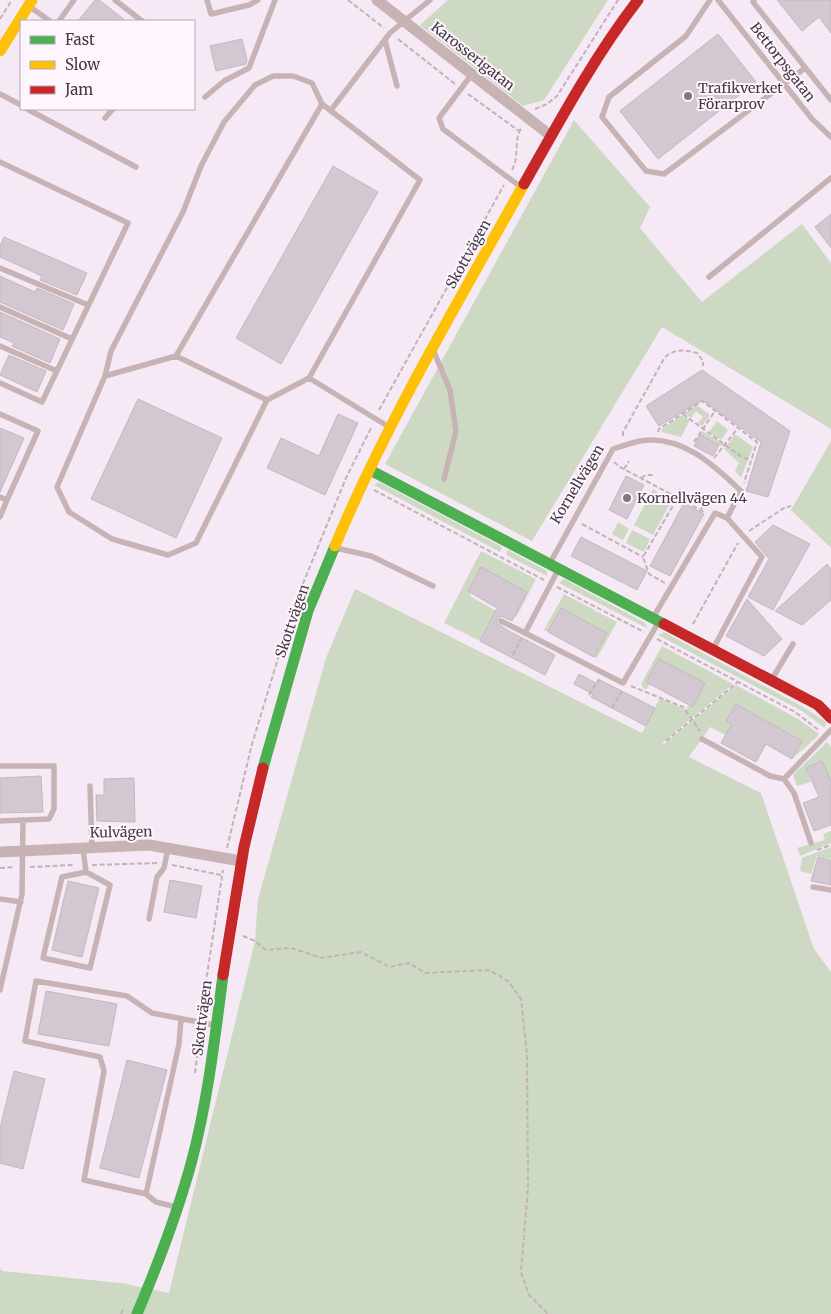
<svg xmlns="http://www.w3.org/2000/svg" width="831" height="1314" font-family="Merriweather,serif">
<rect width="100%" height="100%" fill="#f5e9f5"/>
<path fill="#cdd9c2" d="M 448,0 L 608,0 L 544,100 L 523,106 L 420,25 Z
M 574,120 L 650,207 L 640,228 L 702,302 L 802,224 L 831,263 L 831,429 L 662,327 L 532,541 L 385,464 Z
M 697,405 L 710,415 L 702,426 L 698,423 L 703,417 L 696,411 L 691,418 L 684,413 Z
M 682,415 L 690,420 L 681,437 L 662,432 L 662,429 Z
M 717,421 L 728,430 L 721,440 L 709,432 Z
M 703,431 L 723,444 L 721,446 L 700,435 Z
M 735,434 L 753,447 L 741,478 L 735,471 L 739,463 L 724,449 Z
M 831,441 L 831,548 L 791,510 Z
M 379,482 L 502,547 L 500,552 L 374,485 Z
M 653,489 L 671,502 L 653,535 L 634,525 Z
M 618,522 L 629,529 L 623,540 L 612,534 Z
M 632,530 L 650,539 L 644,552 L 626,543 Z
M 508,550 L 547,571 L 547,576 L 506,555 Z
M 481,551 L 536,579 L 517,616 L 512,618 L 527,592 L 481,568 L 468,591 L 471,593 L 470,596 L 496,611 L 480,641 L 444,623 Z
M 564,579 L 645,623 L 647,628 L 559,583 Z
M 355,589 L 642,733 L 660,698 L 686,710 L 688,705 L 693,707 L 705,684 L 659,659 L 646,682 L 650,684 L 647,689 L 644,689 L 641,684 L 662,646 L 733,684 L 662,743 L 664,744 L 736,685 L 798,719 L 818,733 L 818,736 L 792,759 L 802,741 L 736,704 L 726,721 L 744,731 L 733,739 L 710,727 L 689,757 L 761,793 L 814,949 L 831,972 L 831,1314 L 0,1314 L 0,1268 L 2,1271 L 121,1283 L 169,1293 L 255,941 L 258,899 L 326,658 Z
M 564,594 L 617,622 L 597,658 L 594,657 L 607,633 L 561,608 L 548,632 L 544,630 Z
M 664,632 L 805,708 L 826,722 L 825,728 L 802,711 L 658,635 Z
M 827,742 L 831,747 L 831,781 L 822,761 L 806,768 L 811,782 L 797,786 L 793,775 Z
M 831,831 L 831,843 L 800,856 L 797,848 L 825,840 L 823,834 Z
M 831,847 L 831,860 L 817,856 L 811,874 L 800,871 L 802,858 Z"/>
<path fill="#d3c8d1" stroke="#c2b8c0" d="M 95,0 L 99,0 L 126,21 L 78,21 Z
M 777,0 L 831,0 L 831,33 L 819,17 L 802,31 Z
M 718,34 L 756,82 L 658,159 L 620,111 Z
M 242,39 L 247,60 L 246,64 L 216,71 L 210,46 Z
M 333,166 L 378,192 L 281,364 L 236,338 Z
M 831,214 L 831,248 L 815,227 Z
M 4,237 L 87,273 L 77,295 L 40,280 L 42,276 L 0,257 L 0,246 Z
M 0,276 L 35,292 L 37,288 L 74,304 L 63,330 L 0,302 Z
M 0,312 L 60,339 L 50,363 L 12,346 L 14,343 L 0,337 Z
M 9,355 L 46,371 L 37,392 L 0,375 Z
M 702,370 L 790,431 L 768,497 L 746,491 L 761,442 L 702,400 L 659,426 L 646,406 Z
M 138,399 L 222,438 L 176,538 L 91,499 Z
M 338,414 L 358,423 L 325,495 L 267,468 L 281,438 L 319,456 Z
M 0,428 L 24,438 L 0,492 Z
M 700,435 L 719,445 L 713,456 L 694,446 Z
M 626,476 L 644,485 L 627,519 L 609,510 Z
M 684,503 L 704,514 L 670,576 L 650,566 Z
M 773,525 L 810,544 L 773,610 L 748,597 L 769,559 L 755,542 Z
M 581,537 L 647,571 L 637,590 L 571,556 Z
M 827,564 L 831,569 L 831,600 L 802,625 L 775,611 Z
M 481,567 L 527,592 L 512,621 L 501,616 L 496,622 L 507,630 L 555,655 L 545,675 L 480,641 L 497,608 L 468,591 Z
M 747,599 L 782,639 L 764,656 L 726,636 Z
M 561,608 L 607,633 L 594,657 L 548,632 Z
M 659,659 L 705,683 L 693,707 L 646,682 Z
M 579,674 L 598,684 L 600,680 L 655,708 L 646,726 L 591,697 L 593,694 L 574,684 Z
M 736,704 L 802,741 L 792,759 L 766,744 L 756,762 L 721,743 L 732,724 L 726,721 Z
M 822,761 L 831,781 L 831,825 L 814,831 L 803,803 L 819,797 L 806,768 Z
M 41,776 L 43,812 L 0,813 L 0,778 Z
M 134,778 L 135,822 L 97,821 L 96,795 L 104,795 L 104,779 Z
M 818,857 L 831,861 L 831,885 L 811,881 Z
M 170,880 L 202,886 L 196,918 L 164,912 Z
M 68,881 L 99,888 L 82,957 L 52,950 Z
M 46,991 L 117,1004 L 109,1046 L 38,1034 Z
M 127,1060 L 167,1070 L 139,1178 L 100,1168 Z
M 14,1071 L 45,1079 L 23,1169 L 0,1163 L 0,1128 Z"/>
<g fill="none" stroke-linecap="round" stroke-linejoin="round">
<path stroke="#c2b3b6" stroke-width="2" stroke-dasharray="5 2.5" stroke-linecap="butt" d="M 348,0 L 384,28
M 0,19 L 12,0
M 398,39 L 455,84
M 468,94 L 519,131
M 535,109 L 547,104 L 557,96 L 618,0
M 512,170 C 520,156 513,139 522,127
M 379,410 L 504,185
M 683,414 L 743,458 L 751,459
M 658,432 L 659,429 L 702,401 L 757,442 L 744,483
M 623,436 L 623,432 L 665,357 C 676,348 684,350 697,353 L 703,361 L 703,366
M 694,442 L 715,411
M 714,458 L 738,428
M 614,462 L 620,467 L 706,513
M 624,469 L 629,461
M 641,478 L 646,475 L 653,475
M 374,490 L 544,580
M 701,509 L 705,502
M 582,524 L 643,557
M 749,531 L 784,508 L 791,506
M 665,583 L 649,574 L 643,557 L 674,504 L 683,494 L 678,488
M 557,587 L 644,632
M 300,591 L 346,478 L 372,426
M 693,624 L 738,543
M 657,639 L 795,712 L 820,731
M 513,655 L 521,639
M 631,686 L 683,707 L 700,731
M 589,695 L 599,679
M 612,708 L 622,691
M 666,741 L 738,682
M 227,848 L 252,744 L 290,619
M 817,850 L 831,845
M 92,865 L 157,863
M 172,865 L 221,875
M 30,867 L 73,865
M 0,868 L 15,867
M 243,936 L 255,941 L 266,950 L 291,948 L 322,958 L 361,952 L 390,967 L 409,963 L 425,973 L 489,970 L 508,981 L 521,999 L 527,1054 L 528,1188 L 521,1272 L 529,1295 L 548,1314
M 201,1014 L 223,870
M 195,1073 L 200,1031
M 121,1314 L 124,1307"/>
<path stroke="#c8b3b4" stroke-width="5.5" d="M 115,0 L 142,21
M 207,0 L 211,14 L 249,5 L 258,0
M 710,0 L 686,36 L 609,97 L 602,117 L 646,171 L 664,174 L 805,68
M 718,0 L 812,119 L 831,137
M 754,0 L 753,2 L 831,100
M 30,7 L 50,21
M 59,21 L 74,0
M 385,40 L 397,86
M 472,74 L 439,118 L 443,129 L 521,187
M 0,94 L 21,105
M 205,97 L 224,81 L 249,68 L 275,0
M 322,104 L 420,180 L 309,378 L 267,400 L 176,356 Z
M 27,109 L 136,167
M 331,110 L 390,33 L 430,0
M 105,118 L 113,109
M 0,162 L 128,223 L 42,402 L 0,383
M 0,268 L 88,305
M 709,277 L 831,178
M 0,307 L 72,339
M 0,346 L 57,371
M 434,352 L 450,390 L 456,431 L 444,479
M 176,356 L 105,376 L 57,487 L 69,512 L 112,539 L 168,555 L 196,543 L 267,400
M 105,376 L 111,351 L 183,212 L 201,166 L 224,122 L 255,85 L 273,76 L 293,76 L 312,83 L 322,104
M 309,378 L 389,427
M 0,414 L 38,431 L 7,500 L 0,497
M 0,517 L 7,500
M 336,548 L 371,556 L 433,586
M 550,563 L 613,449 C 622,446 631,443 640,441 C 681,434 714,465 741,491 L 727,518 L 762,557 L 713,649
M 558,570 L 525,633 L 623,683 L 658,623
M 654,616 L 715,513 L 727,518
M 501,621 L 525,633
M 772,679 L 793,644
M 702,739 L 770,776 L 784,779
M 0,766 L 54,766 L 54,809 L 49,819 L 0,821
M 90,786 L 92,848
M 811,843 L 794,793 L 784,779 L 831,730
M 83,848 L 86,872 L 110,885 L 90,968 L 43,958 L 62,877 L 86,872
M 813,887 L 831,890
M 0,899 L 21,902
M 149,919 L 157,877 L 164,868 L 168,848
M 0,990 L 22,894 L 23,820
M 181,1019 L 179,1044 L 146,1194 L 84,1180 L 104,1071 L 100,1057 L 25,1041 L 36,981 L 127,996 L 152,1013 L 214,1025
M 146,1194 L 156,1202 L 176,1207"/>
<path stroke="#c8b3b4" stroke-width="11" d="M 377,0 L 551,136
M 0,852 L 149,845 L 241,861"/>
<path stroke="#4caf50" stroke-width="11" d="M 370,470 L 664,624
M 263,768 L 308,611 L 335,546
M 137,1314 C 158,1264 178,1212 192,1160 C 208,1099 215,1037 223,975"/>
<path stroke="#ffc107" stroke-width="11" d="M 0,51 L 32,0
M 335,546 C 387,421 458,303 524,184"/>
<path stroke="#c62828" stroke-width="11" d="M 524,184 C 559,122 594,57 638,0
M 664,624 L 818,705 L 831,718
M 223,975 L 244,847 L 263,768"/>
</g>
<g fill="#817781" stroke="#fef5ff" stroke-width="2">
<circle cx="688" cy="96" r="5"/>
<circle cx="627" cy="498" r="5"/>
</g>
<g text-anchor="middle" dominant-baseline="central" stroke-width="4" stroke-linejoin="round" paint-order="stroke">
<g font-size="14" fill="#423a43" stroke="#fef5ff">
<text transform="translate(473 56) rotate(38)">Karosserigatan</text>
<text transform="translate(783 62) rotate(52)">Bettorpsgatan</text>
<text transform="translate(468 254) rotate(-61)">Skottvägen</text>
<text transform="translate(577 484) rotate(-59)">Kornellvägen</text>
<text transform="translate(292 621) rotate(-71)">Skottvägen</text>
<text transform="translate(121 832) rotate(-1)">Kulvägen</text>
<text transform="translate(202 1018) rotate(-83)">Skottvägen</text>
</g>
<g font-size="14" fill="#423a43" stroke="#fef5ff" text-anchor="start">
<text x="698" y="88">Trafikverket<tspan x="698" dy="16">Förarprov</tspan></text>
<text x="637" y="498">Kornellvägen 44</text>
</g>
</g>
<rect x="20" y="20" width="175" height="90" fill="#fef5ff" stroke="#b3aab4"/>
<rect x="30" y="36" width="25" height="8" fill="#4caf50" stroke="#b3aab4"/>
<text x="65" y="45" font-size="15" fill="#423a43">Fast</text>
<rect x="30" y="61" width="25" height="8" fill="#ffc107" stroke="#b3aab4"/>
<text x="65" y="70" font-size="15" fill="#423a43">Slow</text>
<rect x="30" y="86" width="25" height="8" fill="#c62828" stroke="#b3aab4"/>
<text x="65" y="95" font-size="15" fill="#423a43">Jam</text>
</svg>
